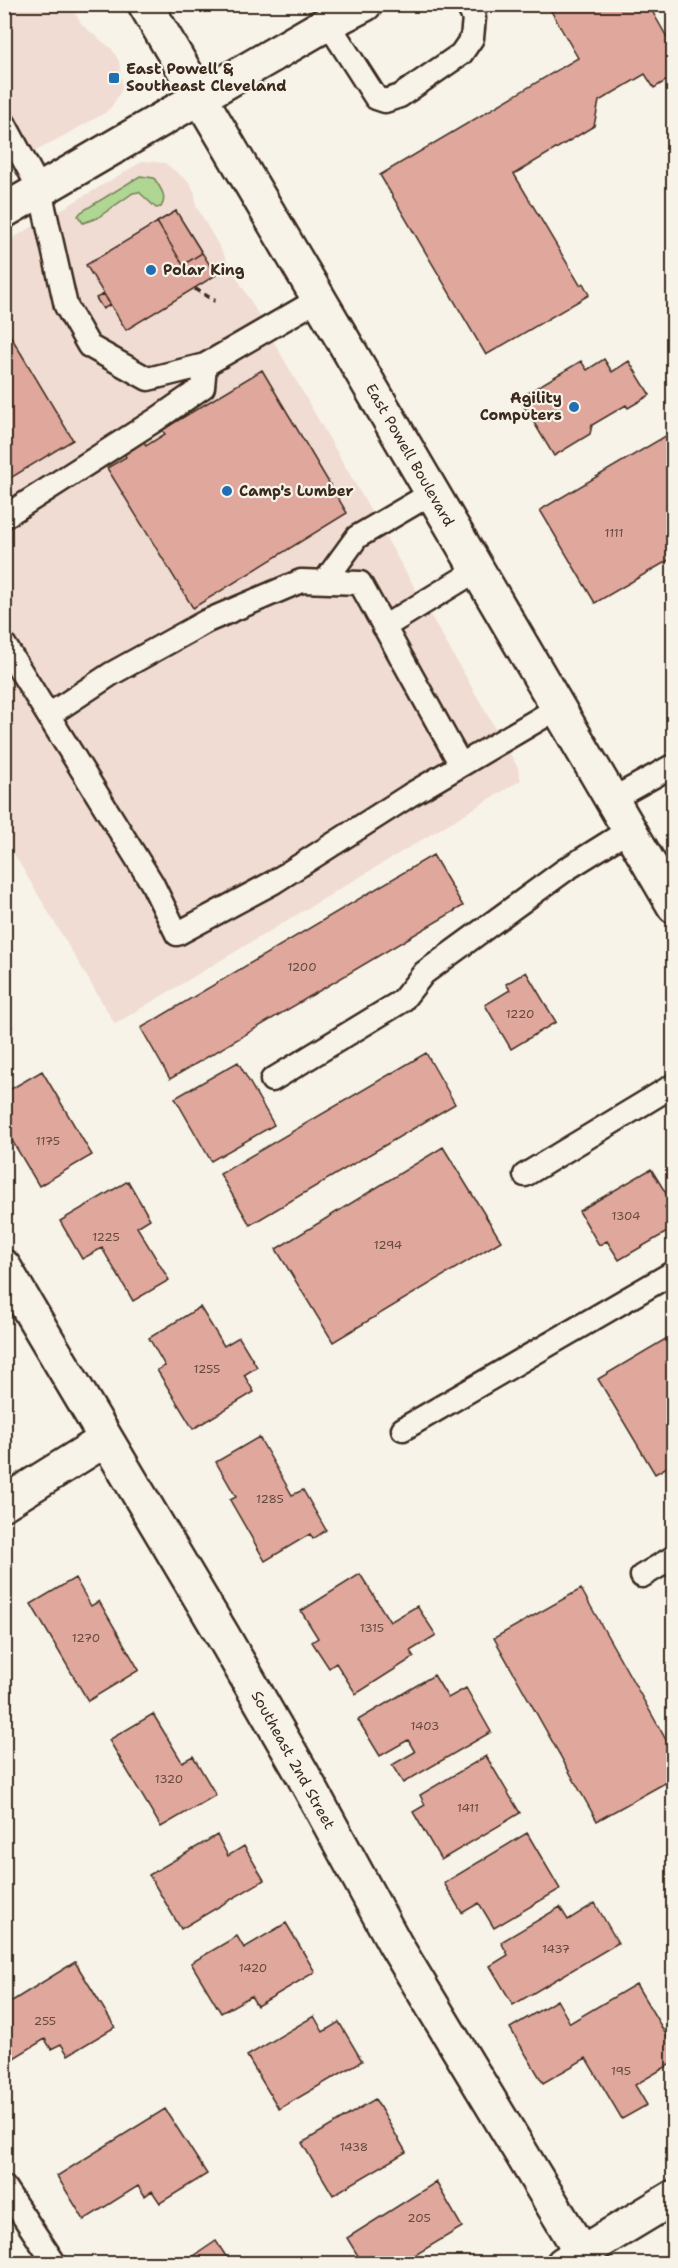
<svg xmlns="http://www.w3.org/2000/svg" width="678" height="2268" font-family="'Shantell Sans',sans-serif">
<rect width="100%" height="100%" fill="#f7f3e8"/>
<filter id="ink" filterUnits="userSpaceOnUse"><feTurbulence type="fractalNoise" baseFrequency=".0167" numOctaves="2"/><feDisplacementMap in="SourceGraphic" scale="12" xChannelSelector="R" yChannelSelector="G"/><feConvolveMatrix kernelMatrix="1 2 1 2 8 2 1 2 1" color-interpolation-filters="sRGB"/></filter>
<g filter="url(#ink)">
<path fill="#f0dcd2" d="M 5,5 L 70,5 L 82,25 L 112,49 L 119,61 L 122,82 L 122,89 L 112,106 L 105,113 L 5,168 Z
M 143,161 L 165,163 L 190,183 L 195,194 L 196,206 L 518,768 L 521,780 L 115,1024 L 5,839 L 5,243 Z"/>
<path fill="#afd692" stroke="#758058" stroke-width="1.5" d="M 140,176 L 154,178 C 160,188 168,196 161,207 L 156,208 L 139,192 L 133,193 L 97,218 L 83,223 L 78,216 L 81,212 Z"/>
<path fill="#e0a79d" stroke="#3b2a1e" stroke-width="1.5" d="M 547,4 L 648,4 L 672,46 L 667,49 L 674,59 L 674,76 L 654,88 L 645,74 L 599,101 L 594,126 L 514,174 L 580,285 L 583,283 L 589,295 L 486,355 L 380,175 L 578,58 Z
M 176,211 L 216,275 L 126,330 L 86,265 Z
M 176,211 L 202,253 L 183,265 L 157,222 Z
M 104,294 L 110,305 L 103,309 L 96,298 Z
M 4,325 L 73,440 L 4,482 Z
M 604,359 L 612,372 L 629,361 L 650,395 L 628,408 L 626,405 L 592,425 L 590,434 L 554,456 L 519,398 L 581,361 L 587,370 Z
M 262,370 L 347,513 L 193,608 L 107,468 L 126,457 L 124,453 L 144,441 L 146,446 L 165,434 L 162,430 Z
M 674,431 L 674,557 L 595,603 L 540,510 Z
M 433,855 L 463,906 L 170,1079 L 141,1028 Z
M 526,972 L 556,1022 L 511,1049 L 485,1005 L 510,990 L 506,984 Z
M 4,1015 L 12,1027 L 4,1031 Z
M 426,1053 L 455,1104 L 250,1225 L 220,1174 Z
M 238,1062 L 274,1125 L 211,1161 L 175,1098 Z
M 42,1071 L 92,1155 L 39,1186 L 4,1127 L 4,1093 Z
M 443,1147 L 501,1241 L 333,1342 L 276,1249 Z
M 651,1169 L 672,1203 L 665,1207 L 674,1221 L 674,1228 L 619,1260 L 607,1241 L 599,1245 L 579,1211 Z
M 128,1181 L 150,1219 L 137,1227 L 169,1280 L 133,1301 L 102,1248 L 82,1259 L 60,1221 Z
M 200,1307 L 224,1346 L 239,1337 L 257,1367 L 244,1375 L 254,1392 L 193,1429 L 157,1370 L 165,1366 L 149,1338 Z
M 674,1334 L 674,1463 L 655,1474 L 598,1379 Z
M 259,1437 L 292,1495 L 303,1490 L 326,1530 L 313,1539 L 310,1534 L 265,1561 L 230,1500 L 236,1497 L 216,1462 Z
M 360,1574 L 390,1622 L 417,1606 L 436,1635 L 410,1651 L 414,1657 L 356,1694 L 336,1663 L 329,1668 L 312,1642 L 318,1638 L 301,1611 Z
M 75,1578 L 91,1606 L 99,1601 L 139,1670 L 88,1701 L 31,1604 Z
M 581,1589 L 674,1754 L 674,1778 L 597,1821 L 494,1638 Z
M 434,1675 L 448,1698 L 466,1688 L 491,1732 L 403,1783 L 392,1765 L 415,1752 L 408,1740 L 380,1756 L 358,1720 Z
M 153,1714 L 182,1762 L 193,1756 L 216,1795 L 161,1827 L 109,1740 Z
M 486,1756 L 520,1813 L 441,1860 L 413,1812 L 425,1805 L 420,1795 Z
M 527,1833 L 560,1889 L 494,1928 L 479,1903 L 462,1913 L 444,1883 Z
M 217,1835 L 228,1856 L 244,1846 L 264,1880 L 181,1929 L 149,1875 Z
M 595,1903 L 618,1943 L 513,2005 L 490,1966 L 508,1955 L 501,1942 L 560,1907 L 568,1920 Z
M 286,1923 L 315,1972 L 257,2006 L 251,1996 L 221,2013 L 191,1963 L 237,1936 L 244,1948 Z
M 75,1962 L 115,2027 L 68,2055 L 61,2044 L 51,2049 L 45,2039 L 4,2064 L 4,2006 Z
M 636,1984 L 674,2048 L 674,2062 L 635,2085 L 647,2105 L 622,2119 L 586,2058 L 543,2083 L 510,2028 L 557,2000 L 570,2023 Z
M 314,2016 L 323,2032 L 339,2022 L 362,2061 L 279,2109 L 247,2056 Z
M 375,2099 L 406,2152 L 333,2195 L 302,2143 Z
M 165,2109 L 207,2174 L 160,2203 L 152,2191 L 145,2196 L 138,2186 L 84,2220 L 57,2176 Z
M 436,2182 L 462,2227 L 405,2261 L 406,2264 L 363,2264 L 347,2238 Z
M 216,2241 L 231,2264 L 182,2264 Z"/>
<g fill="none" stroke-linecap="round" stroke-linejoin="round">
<defs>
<path id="service" d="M 328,23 L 376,98 L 385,101 L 400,96 L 461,54 L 472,38 L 474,18 L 467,4
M 4,123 L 40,190 L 66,306 L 89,346 L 148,379 L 205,365 L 319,299
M 4,517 L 157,419 L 203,387 L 205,365
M 325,581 L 357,537 L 432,493
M 384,627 L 477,570
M 4,644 L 152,883 L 177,934 L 274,882 L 410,795 L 558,708
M 49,715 L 111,674 L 207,621 L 301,581 L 360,583 L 461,765
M 611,800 L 674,765
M 272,1080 L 402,1001 L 424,973 L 565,870 L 629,830
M 525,1175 L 674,1085
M 403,1429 L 674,1272
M 642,1576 L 674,1557
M 4,2187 L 55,2264"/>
<path id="minor" d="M 4,211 L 200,97
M 4,1267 L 223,1636 L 303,1775 L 395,1944 L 581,2252
M 4,1503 L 105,1440
M 563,2264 L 674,2197"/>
<path id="secondary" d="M 200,97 L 328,23 L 365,4"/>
<path id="primary" d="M 145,4 L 319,299 L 674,906"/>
</defs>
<use href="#service" stroke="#3b2a1e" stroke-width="27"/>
<use href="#minor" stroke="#3b2a1e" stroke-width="38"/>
<use href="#secondary" stroke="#3b2a1e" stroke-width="38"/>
<use href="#primary" stroke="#3b2a1e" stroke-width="38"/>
<path stroke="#3b2a1e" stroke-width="4" stroke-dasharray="6 4.5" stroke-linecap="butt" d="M 195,289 L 215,301"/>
<use href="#service" stroke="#f7f3e8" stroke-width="22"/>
<use href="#minor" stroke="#f7f3e8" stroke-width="33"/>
<use href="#secondary" stroke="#f7f3e8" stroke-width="33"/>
<use href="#primary" stroke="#f7f3e8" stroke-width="33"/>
</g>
</g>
<g fill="#1f6fb2" stroke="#f7f3e8" stroke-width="2">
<rect x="108" y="72" width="12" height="12" rx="3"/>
<circle cx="151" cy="270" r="6"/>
<circle cx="574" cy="407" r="6"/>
<circle cx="227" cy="491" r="6"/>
</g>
<g text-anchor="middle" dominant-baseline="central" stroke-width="4.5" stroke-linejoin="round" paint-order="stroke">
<g font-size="12" fill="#64493e">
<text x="614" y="533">1111</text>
<text x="302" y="967">1200</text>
<text x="520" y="1014">1220</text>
<text x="48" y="1141">1175</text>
<text x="626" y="1216">1304</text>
<text x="106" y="1237">1225</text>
<text x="388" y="1245">1294</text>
<text x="207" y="1369">1255</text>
<text x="270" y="1499">1285</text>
<text x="372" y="1628">1315</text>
<text x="86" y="1638">1270</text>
<text x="425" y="1726">1403</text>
<text x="169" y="1779">1320</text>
<text x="468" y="1808">1411</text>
<text x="556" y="1949">1437</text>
<text x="253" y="1968">1420</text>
<text x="45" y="2021">255</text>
<text x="621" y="2071">195</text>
<text x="354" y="2147">1438</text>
<text x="419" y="2218">205</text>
</g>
<g font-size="15" font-weight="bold" fill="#3b2a1e" stroke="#f7f3e8" text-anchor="start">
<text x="126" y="69">East Powell &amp;<tspan x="126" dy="17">Southeast Cleveland</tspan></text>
<text x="163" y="270">Polar King</text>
<text x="562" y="398" text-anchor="end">Agility<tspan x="562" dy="17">Computers</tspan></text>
<text x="239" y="491">Camp's Lumber</text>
</g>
<g font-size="15" fill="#3b2a1e" stroke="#f7f3e8">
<text transform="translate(410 455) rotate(60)">East Powell Boulevard</text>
<text transform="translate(293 1760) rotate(61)">Southeast 2nd Street</text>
</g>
</g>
<rect width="678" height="2268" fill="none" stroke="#f7f3e8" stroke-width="24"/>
<rect x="12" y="12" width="654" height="2244" fill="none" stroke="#3b2a1e" stroke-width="2" filter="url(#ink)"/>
</svg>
